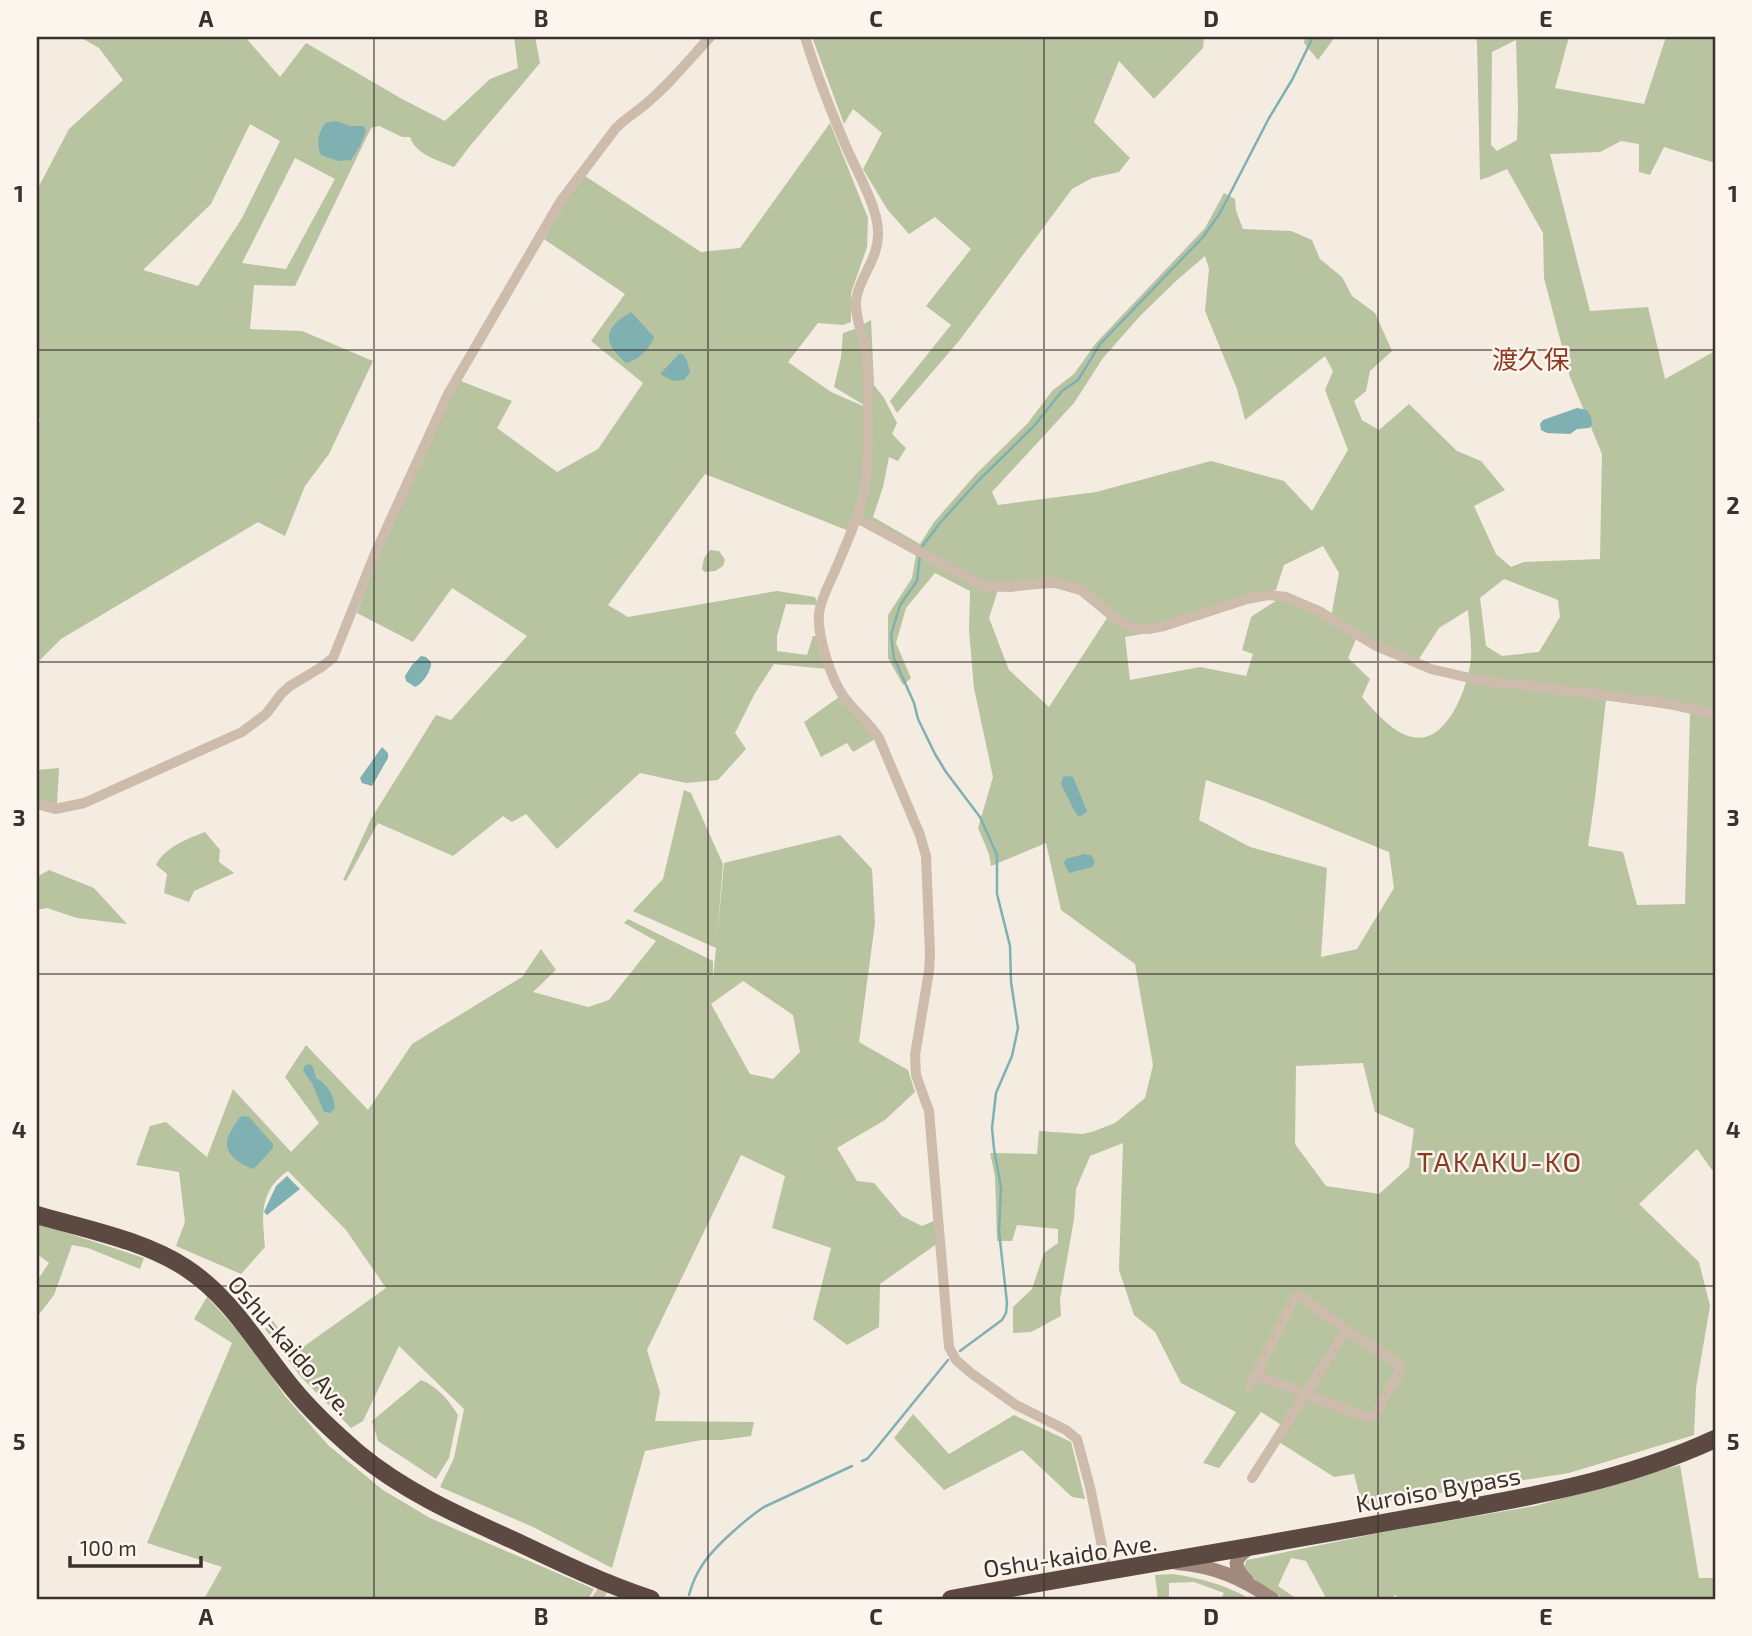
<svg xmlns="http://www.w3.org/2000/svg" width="1752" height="1636" font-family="'Exo 2','Noto Sans JP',sans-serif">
<rect width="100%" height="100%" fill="#f4ebe1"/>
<path fill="#b8c4a0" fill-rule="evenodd" d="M 80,37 L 245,37 L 280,77 L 306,43 L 402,99 L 445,121 L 490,79 L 518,68 L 514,37 L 535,37 L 540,63 L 470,146 L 454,167 C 438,160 416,155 410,137 L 402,137 L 379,126 L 371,128 L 295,286 L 254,285 L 250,329 L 302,331 L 373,361 L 329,454 L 305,486 L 285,536 L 258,522 L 61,639 L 37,663 L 37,423 L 40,421 L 37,411 L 37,190 L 69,129 L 123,80 L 99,48 ZM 250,124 L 280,141 L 242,218 L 198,286 L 143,270 L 211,204 ZM 295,158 L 335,179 L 286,269 L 242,263 Z
M 812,37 L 1204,37 L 1203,48 L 1154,99 L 1119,61 L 1094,122 L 1130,158 L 1119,172 L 1092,178 L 1072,189 L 959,341 L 897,413 L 890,401 L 951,325 L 926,306 L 971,249 L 935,217 L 909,234 L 887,209 L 863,169 L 882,133 L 853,109 L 844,124 Z
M 1305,37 L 1335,37 L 1318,60 L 1304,43 Z
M 1475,37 L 1569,37 L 1555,88 L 1644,104 L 1666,37 L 1715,37 L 1715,163 L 1664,147 L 1650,175 L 1639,172 L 1639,144 L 1621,141 L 1600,152 L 1550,154 L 1590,311 L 1648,307 L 1665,379 L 1715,351 L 1715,1168 L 1712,1170 L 1697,1149 L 1639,1204 L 1699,1262 L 1710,1306 L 1696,1388 L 1694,1435 L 1569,1473 L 1362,1505 L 1354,1474 L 1334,1477 L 1279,1442 L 1288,1429 L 1261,1412 L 1219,1468 L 1203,1463 L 1236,1412 L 1181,1383 L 1155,1332 L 1134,1315 L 1119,1270 L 1123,1143 L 1090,1156 L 1076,1189 L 1074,1219 L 1060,1299 L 1061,1316 L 1031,1332 L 1013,1333 L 1013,1307 L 1032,1289 L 1044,1253 L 1058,1243 L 1058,1229 L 1017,1225 L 1012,1241 L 997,1241 L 995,1176 L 990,1153 L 1037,1154 L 1039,1131 L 1082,1134 L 1092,1132 L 1115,1123 L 1145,1098 L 1153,1065 L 1135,964 L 1061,910 L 1046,843 L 991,866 L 989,854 L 978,828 L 993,777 L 974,688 L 969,630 L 970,591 L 935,573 L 906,608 L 896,643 L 911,678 L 903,685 L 888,658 L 888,615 L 912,578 L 916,555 L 858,523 L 864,479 L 864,405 L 834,387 L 841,357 L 843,333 L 855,329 L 871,320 L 874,385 L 884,398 L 897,423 L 892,434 L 906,448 L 898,461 L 889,457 L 883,487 L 873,517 L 920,544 L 934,522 L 976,474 L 1027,424 L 1053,390 L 1074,374 L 1096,343 L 1205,228 L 1224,193 L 1235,199 L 1236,211 L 1243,229 L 1291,231 L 1312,240 L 1320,259 L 1342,277 L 1352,296 L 1375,313 L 1392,351 L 1370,371 L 1366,391 L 1354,401 L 1362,420 L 1379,430 L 1409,404 L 1457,451 L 1481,461 L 1505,490 L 1474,506 L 1496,554 L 1511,567 L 1524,562 L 1600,559 L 1602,454 L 1570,377 L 1544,278 L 1543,233 L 1507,169 L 1489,177 L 1480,180 L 1477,42 ZM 1516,40 L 1518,109 L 1517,140 L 1497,151 L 1491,145 L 1492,52 ZM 1205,256 L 1209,269 L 1205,311 L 1237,389 L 1245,420 L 1325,356 L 1333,371 L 1325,390 L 1348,450 L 1312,511 L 1284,481 L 1211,461 L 1096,492 L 998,505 L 992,492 L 1074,403 L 1103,358 L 1140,316 L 1176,281 ZM 1323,546 L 1339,573 L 1330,623 L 1303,606 L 1277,600 L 1251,617 L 1242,650 L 1253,654 L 1246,676 L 1200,667 L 1130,680 L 1125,637 L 1147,633 L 1276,590 L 1284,565 ZM 1504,579 L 1558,600 L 1560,617 L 1539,652 L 1502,656 L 1486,646 L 1480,598 ZM 1055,588 L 1080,595 L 1107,618 L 1049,707 L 1009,670 L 989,618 L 998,590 ZM 1468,610 C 1469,626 1472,643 1471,659 C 1468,686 1448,745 1412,737 C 1393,733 1374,711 1362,697 L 1370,679 L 1348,658 L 1357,637 L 1415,665 L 1439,628 ZM 1606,700 L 1690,712 L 1685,904 L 1637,905 L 1623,852 L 1588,846 L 1595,798 ZM 1206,780 L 1264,801 L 1389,852 L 1394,888 L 1357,949 L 1321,957 L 1327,868 L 1250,847 L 1199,820 ZM 1363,1063 L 1375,1112 L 1414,1129 L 1409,1167 L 1379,1194 L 1326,1186 L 1295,1144 L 1296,1066 Z
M 830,123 L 868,218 L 867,247 L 851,293 L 851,322 L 843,325 L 818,323 L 788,362 L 831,392 L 863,406 L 863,479 L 849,531 L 705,474 L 608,605 L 628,617 L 777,591 L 815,597 L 818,605 L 786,604 L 777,636 L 777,651 L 807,655 L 813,636 L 817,636 L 828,669 L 774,664 L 755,693 L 735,733 L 746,749 L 718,780 L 686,783 L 640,773 L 557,849 L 526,814 L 512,822 L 503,816 L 453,856 L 378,823 L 346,881 L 343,880 L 371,819 L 436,715 L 451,720 L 527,636 L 452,588 L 413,642 L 357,613 L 379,552 L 448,400 L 461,381 L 512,401 L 497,428 L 557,472 L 598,449 L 643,383 L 591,341 L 625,294 L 544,239 L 562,205 L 585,176 L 701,252 L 740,248 Z
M 710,550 L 719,551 L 725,560 L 723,566 L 715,571 L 705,572 L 702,569 L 704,558 Z
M 839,697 L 875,739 L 853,752 L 847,743 L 821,757 L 804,722 Z
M 59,768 L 57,804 L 37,801 L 37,770 Z
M 684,790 L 691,793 L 723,864 L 717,938 L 724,863 L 840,835 L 872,869 L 875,923 L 859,1042 L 908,1070 L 915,1092 L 885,1120 L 837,1148 L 857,1181 L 874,1183 L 902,1216 L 922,1226 L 936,1220 L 938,1243 L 880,1284 L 879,1327 L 847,1345 L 813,1319 L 831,1248 L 772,1228 L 785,1176 L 741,1155 L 647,1350 L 660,1392 L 655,1421 L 754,1422 L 751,1436 L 721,1440 L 701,1440 L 645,1451 L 612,1568 L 531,1526 L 440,1487 L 454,1458 L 464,1409 L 399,1346 L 363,1421 L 351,1428 L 301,1377 L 265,1329 L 273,1321 L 296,1352 L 386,1288 L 346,1230 L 288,1171 C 259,1191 262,1215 265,1247 L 241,1274 L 176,1246 L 185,1222 L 179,1172 L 136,1165 L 150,1126 L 166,1122 L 207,1157 L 233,1089 L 291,1152 L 319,1123 L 285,1077 L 306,1045 L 368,1110 L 412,1044 L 522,977 L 541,949 L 556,970 L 533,992 L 588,1007 L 609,1000 L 656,941 L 624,923 L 628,919 L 713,961 L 713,979 L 716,948 L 633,911 L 663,879 ZM 743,981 L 793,1015 L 800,1052 L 773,1079 L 750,1074 L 711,1004 Z
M 205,832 L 220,850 L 219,862 L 234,873 L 194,891 L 189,902 L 164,893 L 167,874 L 156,865 C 165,847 187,839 205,832 Z
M 49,870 L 94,888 L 127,924 L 77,918 L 47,908 L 37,910 L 37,877 Z
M 37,1223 L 144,1258 L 140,1269 L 88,1248 L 72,1245 L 54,1295 L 37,1317 L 37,1281 L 49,1263 L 37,1254 Z
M 207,1297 L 249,1343 L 285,1396 L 328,1445 L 383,1490 L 430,1518 L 594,1589 L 588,1599 L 204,1599 L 222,1567 L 147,1543 L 232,1343 L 194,1319 Z
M 421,1380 C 438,1387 448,1399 458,1415 L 449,1458 L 436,1479 L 378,1441 L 372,1421 Z
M 913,1414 L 949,1454 L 1014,1415 L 1071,1442 L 1085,1499 L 1072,1497 L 1022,1450 L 944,1490 L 894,1438 Z
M 1680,1465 L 1699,1578 L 1715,1578 L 1715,1599 L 1401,1599 L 1395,1595 L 1392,1599 L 1325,1599 L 1326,1598 L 1306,1561 L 1291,1558 L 1278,1586 L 1297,1599 L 1283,1599 L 1256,1581 L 1243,1568 L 1247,1560 L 1394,1530 L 1535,1506 Z
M 1173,1574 C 1200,1578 1221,1584 1245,1596 L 1243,1599 L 1221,1599 L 1224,1593 L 1194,1582 L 1169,1583 L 1169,1599 L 1158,1599 L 1155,1575 Z"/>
<path fill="#7fb0b2" d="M 336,121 L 350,126 L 364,126 L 366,131 L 360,146 L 351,160 L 338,161 L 321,155 C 316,142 318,135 325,123 Z
M 631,312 L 654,337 C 650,348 638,361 626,363 C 602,342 603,328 631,312 Z
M 679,354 L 683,354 L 687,361 L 690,372 L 684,380 L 673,381 L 660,374 Z
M 1577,408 L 1587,410 L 1591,417 L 1592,425 L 1589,428 L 1577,429 L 1570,434 L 1547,433 L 1541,430 L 1540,424 L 1543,420 Z
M 421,656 L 426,657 L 431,662 C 432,670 423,684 415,687 L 406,681 L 405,676 L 412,665 Z
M 382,747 L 388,753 L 388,758 L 372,786 L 362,783 L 360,778 Z
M 1070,776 L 1073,777 L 1087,811 L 1084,814 L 1079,817 L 1075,812 L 1061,784 L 1063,777 Z
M 1084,854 L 1091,855 L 1095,862 L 1092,867 L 1069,873 L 1064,863 L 1066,859 Z
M 310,1064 L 313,1067 L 316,1078 C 328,1085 334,1095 335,1108 L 330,1113 L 324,1112 L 312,1083 L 306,1075 L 303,1070 L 305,1065 Z
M 245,1116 L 249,1117 L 273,1144 L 273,1148 L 254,1169 C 248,1167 243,1165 238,1161 C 218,1147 229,1133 240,1117 Z
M 287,1176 L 300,1189 L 267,1215 L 264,1212 L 276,1186 Z"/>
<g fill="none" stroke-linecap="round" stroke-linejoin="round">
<path stroke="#7fb0b2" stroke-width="2.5" d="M 921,548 L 940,523 L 977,482 L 1034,426 L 1062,391 L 1078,380 L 1100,344 L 1203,237 L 1220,213 L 1269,118 L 1292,80 L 1313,37
M 920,555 L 917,581 L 900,605 L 891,635 L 894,658 L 914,703 L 918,719 L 935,754 L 946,772 L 980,817 L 997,855 L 997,894 L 1010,946 L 1011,982 L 1018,1028 L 1012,1056 L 996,1093 L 992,1128 L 994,1149 L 1001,1188 L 999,1231 L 1007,1303 L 1006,1313 L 1002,1320 L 960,1351
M 862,1461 L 867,1459 L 874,1451 L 948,1360
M 689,1595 C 692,1584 696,1574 703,1564 C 714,1547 747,1518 764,1507 L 852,1466"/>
<path stroke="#cdbbac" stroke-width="10" d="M 805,37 C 817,76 832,114 848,151 C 858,173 877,207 878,230 C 880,259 859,276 856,300 C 854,317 866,342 867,362 C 869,396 868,434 867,468 C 866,502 847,542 834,573 C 828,586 821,599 819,613 C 817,634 829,671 839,689 C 849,708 867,719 879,738 L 920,835 L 926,856 L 930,954 L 929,971 L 915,1055 L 916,1075 L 929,1111 L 949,1347 L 956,1360 L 971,1373 L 1016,1405 L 1066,1430 L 1077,1439 L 1090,1487 L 1107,1571
M 857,518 L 983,586 L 1010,587 L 1054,582 L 1081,590 L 1118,620 L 1133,628 L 1148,629 L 1164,626 L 1247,599 L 1268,595 L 1286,597 L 1319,611 L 1376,646 L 1431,669 L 1474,679 L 1665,703 L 1715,714
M 37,804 L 55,809 L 84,803 L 242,732 L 266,714 L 282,693 L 290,686 L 320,668 L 333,658 L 374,556 L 448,394 L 560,202 L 616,128 C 624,120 633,114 642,107 C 667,87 688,61 710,37
M 1301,1296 L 1346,1330 L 1400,1365 L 1400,1370 L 1374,1416 L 1368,1418 L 1256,1375 L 1295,1297 Z
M 1249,1387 L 1256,1375
M 1252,1478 L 1346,1330
M 597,1599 L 608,1582"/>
<path stroke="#a18a7d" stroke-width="14" d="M 1177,1563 C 1214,1566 1242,1578 1272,1599
M 1247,1581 C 1232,1566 1233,1559 1251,1547"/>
<path stroke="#5c4a42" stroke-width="18" d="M 37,1215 C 85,1229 143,1240 186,1268 C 233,1299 259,1348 294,1390 C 313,1413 336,1434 358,1453 C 405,1492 460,1516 515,1541 C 559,1562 605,1584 651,1599
M 951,1599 C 1100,1571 1250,1548 1399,1520 C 1507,1501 1615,1485 1715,1439"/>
</g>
<path fill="none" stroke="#3b302b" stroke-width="2" stroke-opacity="0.55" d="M 374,37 L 374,1599M 708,37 L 708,1599M 1044,37 L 1044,1599M 1378,37 L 1378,1599M 37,350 L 1715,350M 37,662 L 1715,662M 37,974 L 1715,974M 37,1286 L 1715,1286"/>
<g text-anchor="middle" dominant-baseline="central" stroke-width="5" stroke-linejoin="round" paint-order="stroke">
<g font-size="24" fill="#3b302b" stroke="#fbf5ee">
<text transform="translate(291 1345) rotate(49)">Oshu-kaido Ave.</text>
<text transform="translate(1438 1489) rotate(-10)">Kuroiso Bypass</text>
<text transform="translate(1070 1555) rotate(-9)">Oshu-kaido Ave.</text>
</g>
<g font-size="26" fill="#8c3b22" stroke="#fbf5ee">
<text x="1531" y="358">渡久保</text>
</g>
<g font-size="28" letter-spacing="2" fill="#8c3b22" stroke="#fbf5ee">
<text x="1500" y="1161">TAKAKU-KO</text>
</g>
</g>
<rect width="1752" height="1636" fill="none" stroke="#fbf5ee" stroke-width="77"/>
<path d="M70 1556v10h131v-10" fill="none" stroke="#3b302b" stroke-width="3.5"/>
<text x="80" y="1556" font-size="21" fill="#3b302b" stroke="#fbf5ee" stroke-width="5" paint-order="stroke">100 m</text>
<rect x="38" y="38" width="1676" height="1560" fill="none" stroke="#3b302b" stroke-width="2.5"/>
<g font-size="23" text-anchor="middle" font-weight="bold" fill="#3b302b">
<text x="206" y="27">A</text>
<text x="541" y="27">B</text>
<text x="876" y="27">C</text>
<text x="1211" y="27">D</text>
<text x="1546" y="27">E</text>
<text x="19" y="202">1</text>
<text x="1733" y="202">1</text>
<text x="19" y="514">2</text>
<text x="1733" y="514">2</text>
<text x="19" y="826">3</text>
<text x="1733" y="826">3</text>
<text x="19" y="1138">4</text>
<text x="1733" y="1138">4</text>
<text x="19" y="1450">5</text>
<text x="1733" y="1450">5</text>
<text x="206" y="1625">A</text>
<text x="541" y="1625">B</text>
<text x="876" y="1625">C</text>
<text x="1211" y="1625">D</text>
<text x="1546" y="1625">E</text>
</g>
</svg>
